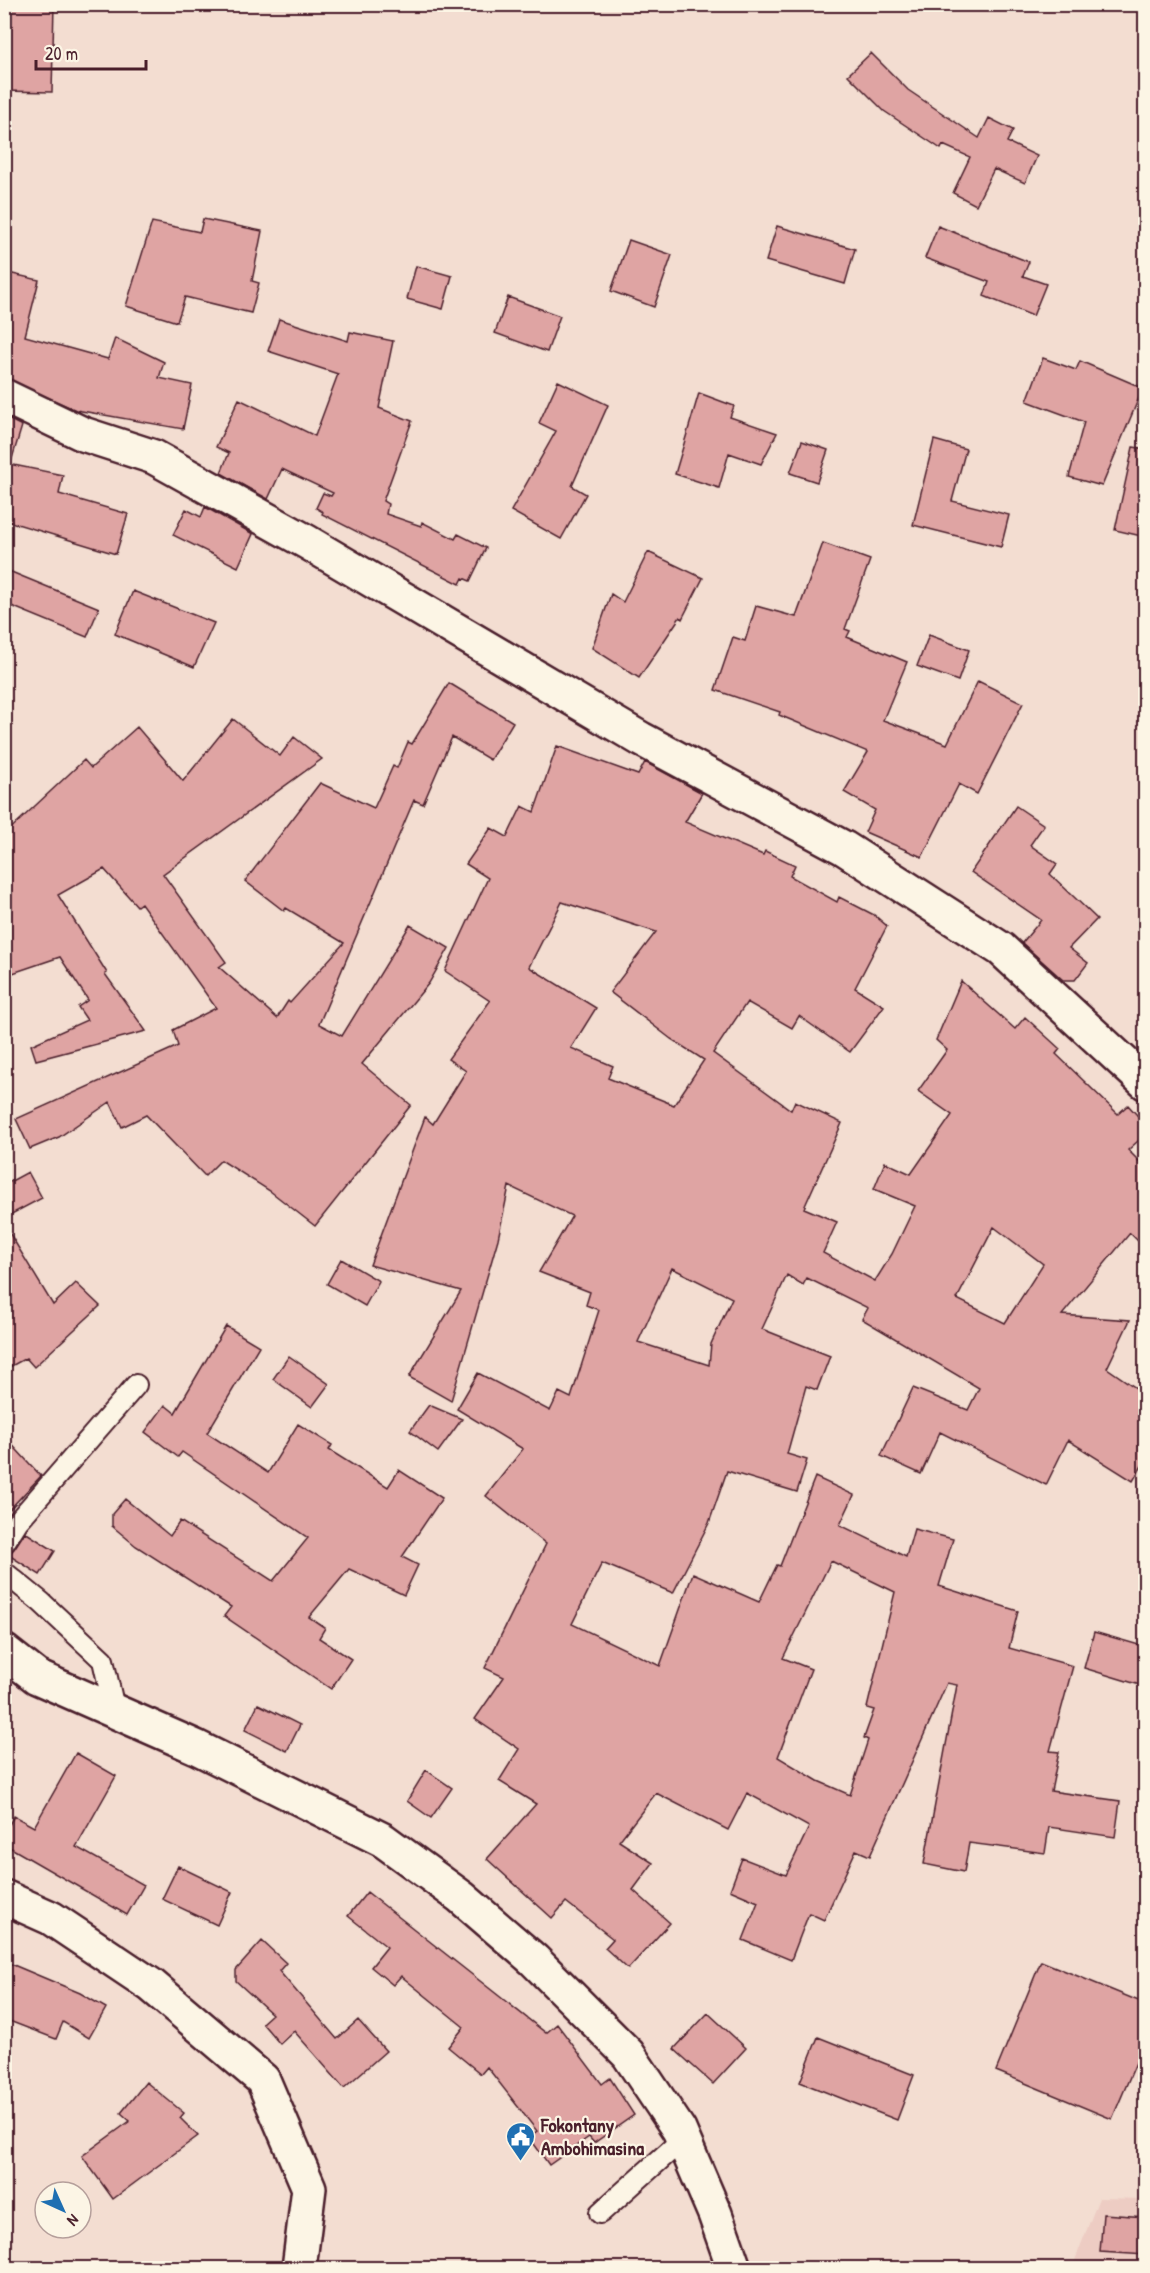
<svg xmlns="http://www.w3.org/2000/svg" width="1150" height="2273" font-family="'Patrick Hand',sans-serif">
<rect width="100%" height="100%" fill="#f3ddd1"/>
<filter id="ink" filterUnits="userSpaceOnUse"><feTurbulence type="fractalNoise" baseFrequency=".0167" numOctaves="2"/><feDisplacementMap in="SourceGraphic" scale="12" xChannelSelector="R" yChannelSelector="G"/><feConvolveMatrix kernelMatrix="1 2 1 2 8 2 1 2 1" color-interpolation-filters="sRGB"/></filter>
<g filter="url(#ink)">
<path fill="#edccc3" d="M 1099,2198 L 1145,2199 L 1145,2268 L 1072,2268 Z"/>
<path fill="#dfa4a3" stroke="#4a1f2b" stroke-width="1.5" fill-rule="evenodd" d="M 4,4 L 54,4 L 52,92 L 4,91 Z
M 871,53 L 908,90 L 979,138 L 989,118 L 1013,130 L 1007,142 L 1037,156 L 1025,183 L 994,169 L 976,205 L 953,193 L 970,157 L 943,145 L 941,149 L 884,111 L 848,75 Z
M 203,219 L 262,231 L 252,281 L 259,283 L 251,313 L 185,297 L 177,322 L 126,306 L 152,222 L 200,232 Z
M 777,226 L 855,249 L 845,284 L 766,261 Z
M 938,226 L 1029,262 L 1023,276 L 1046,284 L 1033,316 L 984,296 L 989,282 L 925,258 Z
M 629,240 L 672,255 L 654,307 L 611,291 Z
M 416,266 L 452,276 L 443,309 L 407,299 Z
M 4,272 L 39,280 L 25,336 L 108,359 L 115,338 L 164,362 L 159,378 L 192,385 L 183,429 L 76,410 L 4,378 Z
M 508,297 L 560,316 L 547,352 L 495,333 Z
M 279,319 L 348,341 L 350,332 L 393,341 L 379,408 L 412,421 L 383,501 L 388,504 L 386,514 L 421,526 L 422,522 L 455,539 L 458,534 L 486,548 L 470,581 L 463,578 L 460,584 L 322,514 L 323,512 L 316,508 L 323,493 L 331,496 L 333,493 L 282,469 L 268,499 L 221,473 L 229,453 L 216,447 L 239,399 L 315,436 L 338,374 L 268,351 Z
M 1043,358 L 1076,370 L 1080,361 L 1143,388 L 1102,486 L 1069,477 L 1084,422 L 1027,401 Z
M 558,381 L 608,405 L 572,486 L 586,494 L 561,539 L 511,511 L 556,431 L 539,423 Z
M 699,393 L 734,406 L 730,417 L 777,433 L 761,464 L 729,453 L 719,488 L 675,474 Z
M 4,417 L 22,426 L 11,462 L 4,461 Z
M 934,440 L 966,449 L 952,501 L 1009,515 L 1001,547 L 913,525 Z
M 802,441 L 828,450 L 817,482 L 790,473 Z
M 1133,447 L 1146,449 L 1146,537 L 1115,530 Z
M 4,463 L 63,475 L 59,494 L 128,514 L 116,554 L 4,520 Z
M 205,507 L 253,534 L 238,567 L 173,535 L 186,509 L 201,517 Z
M 823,543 L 870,560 L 845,629 L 850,631 L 847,637 L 907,662 L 883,720 L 947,744 L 978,681 L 1023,703 L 977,794 L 959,784 L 922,857 L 865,832 L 875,810 L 844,792 L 868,752 L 779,715 L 780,712 L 715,690 L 733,637 L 745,641 L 756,606 L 796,617 Z
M 648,552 L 703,578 L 682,619 L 680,617 L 639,678 L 592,648 L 611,594 L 623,602 Z
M 4,569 L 99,608 L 87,637 L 4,603 Z
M 133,591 L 214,623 L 194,667 L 115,634 Z
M 929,635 L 969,650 L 958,681 L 917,666 Z
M 449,683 L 513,722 L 490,760 L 452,737 L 423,804 L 414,800 L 319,1024 L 342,1036 L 410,925 L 449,948 L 429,983 L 362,1064 L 411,1105 L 315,1226 L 270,1191 L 221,1160 L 205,1176 L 146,1115 L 122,1127 L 110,1102 L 59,1137 L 30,1149 L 16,1119 L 178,1046 L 173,1030 L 216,1008 L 141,903 L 137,906 L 104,869 L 58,895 L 107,973 L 105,974 L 146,1031 L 36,1060 L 31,1045 L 87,1020 L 78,1007 L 88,1000 L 60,957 L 4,976 L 4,835 L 84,760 L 91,768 L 137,727 L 183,781 L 233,719 L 280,756 L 294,737 L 322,759 L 163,874 L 226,962 L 219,967 L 277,1018 L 288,1001 L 290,1003 L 344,943 L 286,908 L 284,911 L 245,881 L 320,783 L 374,808 L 393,766 L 397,768 L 408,742 L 412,744 Z
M 557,746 L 638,775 L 645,762 L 702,793 L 685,822 L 763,855 L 765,851 L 795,865 L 790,876 L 837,902 L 839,897 L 874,915 L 887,926 L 855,988 L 884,1006 L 850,1052 L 799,1016 L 792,1028 L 747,1002 L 713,1053 L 791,1110 L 795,1101 L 842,1123 L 804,1208 L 837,1222 L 823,1253 L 875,1281 L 892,1254 L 915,1206 L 874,1189 L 885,1162 L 911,1174 L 952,1115 L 918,1091 L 947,1050 L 936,1040 L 961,981 L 1015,1029 L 1025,1017 L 1060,1049 L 1056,1054 L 1118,1114 L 1128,1105 L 1146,1125 L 1146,1134 L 1128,1150 L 1146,1168 L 1146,1249 L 1130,1233 L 1062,1315 L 1130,1320 L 1107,1368 L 1146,1395 L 1146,1459 L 1133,1481 L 1068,1440 L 1046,1485 L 940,1432 L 921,1474 L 881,1456 L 913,1388 L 968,1410 L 979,1388 L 862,1319 L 868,1308 L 807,1278 L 803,1285 L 787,1275 L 762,1329 L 830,1356 L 817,1390 L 806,1386 L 787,1454 L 807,1460 L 797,1492 L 727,1471 L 709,1523 L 673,1593 L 602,1563 L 572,1624 L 660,1666 L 693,1573 L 759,1602 L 777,1565 L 780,1566 L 815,1477 L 854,1495 L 840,1525 L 906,1557 L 914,1529 L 953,1539 L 939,1586 L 1018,1611 L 1009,1648 L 1073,1666 L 1050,1751 L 1059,1752 L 1051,1791 L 1120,1801 L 1115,1837 L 1049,1827 L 1045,1853 L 969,1843 L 964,1872 L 924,1864 L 957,1685 L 947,1683 L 870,1856 L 856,1850 L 824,1920 L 809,1913 L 791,1960 L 743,1940 L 758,1902 L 730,1890 L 742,1858 L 786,1875 L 809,1827 L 747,1793 L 728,1830 L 656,1793 L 619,1841 L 653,1863 L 633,1890 L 670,1923 L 628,1969 L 605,1948 L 613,1939 L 566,1902 L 552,1918 L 487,1859 L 536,1804 L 499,1781 L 519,1749 L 475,1719 L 504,1677 L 485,1668 L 546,1544 L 486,1496 L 523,1449 L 457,1409 L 478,1373 L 550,1411 L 559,1392 L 571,1398 L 599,1310 L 586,1305 L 590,1292 L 539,1272 L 572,1216 L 509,1186 L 498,1239 L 451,1401 L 409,1377 L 461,1291 L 370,1265 L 425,1117 L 433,1124 L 466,1071 L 448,1059 L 490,1001 L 445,971 L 488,878 L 466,864 L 491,828 L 507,837 L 522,806 L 534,812 ZM 562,902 L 656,932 L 610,992 L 671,1039 L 704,1060 L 674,1105 L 608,1078 L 613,1066 L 571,1048 L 596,1008 L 529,967 ZM 994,1227 L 1043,1264 L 1005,1323 L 957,1299 ZM 672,1268 L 732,1298 L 711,1344 L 709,1365 L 638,1342 ZM 831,1561 L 895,1592 L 867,1708 L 874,1710 L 864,1738 L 868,1740 L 850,1795 L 818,1781 L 778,1757 L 811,1669 L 783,1658 Z
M 1016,806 L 1044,825 L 1030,845 L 1057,864 L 1050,874 L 1097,919 L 1069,948 L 1088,963 L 1075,980 L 1063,980 L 1022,943 L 1041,920 L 971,872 Z
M 28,1172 L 42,1198 L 4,1218 L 4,1185 Z
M 4,1224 L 53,1305 L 76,1283 L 100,1306 L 34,1367 L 26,1358 L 4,1370 Z
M 341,1259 L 379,1281 L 365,1306 L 327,1284 Z
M 226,1326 L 259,1346 L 207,1433 L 268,1473 L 298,1424 L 332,1445 L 329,1450 L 388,1487 L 399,1470 L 442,1498 L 402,1557 L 418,1565 L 404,1595 L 349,1569 L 309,1617 L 325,1628 L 319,1638 L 351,1659 L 331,1689 L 224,1616 L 231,1607 L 136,1546 L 112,1526 L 112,1514 L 125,1499 L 170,1536 L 180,1521 L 273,1581 L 308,1538 L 182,1452 L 178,1457 L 145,1432 L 165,1405 L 175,1413 Z
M 289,1356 L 329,1384 L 312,1407 L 273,1379 Z
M 429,1405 L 462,1419 L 438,1452 L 410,1431 Z
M 4,1436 L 41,1476 L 4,1515 Z
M 25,1532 L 55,1551 L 40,1575 L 7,1554 L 14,1549 Z
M 1094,1632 L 1146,1647 L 1146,1666 L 1140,1685 L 1084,1668 Z
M 258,1704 L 300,1725 L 287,1751 L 245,1730 Z
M 76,1753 L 116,1776 L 76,1847 L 144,1885 L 127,1915 L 4,1844 L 4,1833 L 14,1816 L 34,1827 Z
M 426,1770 L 452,1788 L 431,1818 L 407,1801 Z
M 178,1866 L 232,1892 L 217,1925 L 162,1899 Z
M 367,1892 L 546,2033 L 557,2024 L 602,2084 L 610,2078 L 634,2115 L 594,2143 L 589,2137 L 549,2165 L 529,2137 L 537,2131 L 487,2067 L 481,2074 L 448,2047 L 464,2027 L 401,1976 L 393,1985 L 371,1967 L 387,1947 L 348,1916 Z
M 262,1941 L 286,1963 L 279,1971 L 337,2039 L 358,2020 L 386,2051 L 344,2088 L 294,2031 L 280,2044 L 262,2023 L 272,2014 L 236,1981 L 236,1970 Z
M 4,1961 L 80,1993 L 106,2008 L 89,2038 L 63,2022 L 56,2039 L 4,2019 Z
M 1041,1961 L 1146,2004 L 1146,2039 L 1112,2119 L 996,2071 Z
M 708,2013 L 746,2048 L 713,2084 L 674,2049 Z
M 818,2037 L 914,2075 L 897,2120 L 800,2082 Z
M 146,2082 L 184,2113 L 180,2118 L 198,2136 L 113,2199 L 82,2156 L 130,2121 L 121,2113 Z
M 1103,2214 L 1146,2217 L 1146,2255 L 1100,2252 Z"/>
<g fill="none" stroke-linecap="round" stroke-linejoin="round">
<defs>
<path id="service" d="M 4,1543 L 18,1521 L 136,1385
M 4,1572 L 41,1602 L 103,1660 L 115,1713
M 600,2213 L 683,2139"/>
<path id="minor" d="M 4,396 L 83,434 L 154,457 L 307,542 L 641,739 L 844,848 L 1001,949 L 1146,1083
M 4,1897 L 51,1918 L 151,1985 L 263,2080 L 309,2188 L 299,2268"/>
<path id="secondary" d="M 4,1651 L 37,1677 L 196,1747 L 383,1840 L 461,1897 L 534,1960 L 628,2054 L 679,2130 L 715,2214 L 734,2268"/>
</defs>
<use href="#service" stroke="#4a1f2b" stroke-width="24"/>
<use href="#minor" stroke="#4a1f2b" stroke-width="38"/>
<use href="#secondary" stroke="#4a1f2b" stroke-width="38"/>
<use href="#service" stroke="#fcf5e5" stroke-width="20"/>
<use href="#minor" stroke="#fcf5e5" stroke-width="33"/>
<use href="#secondary" stroke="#fcf5e5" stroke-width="33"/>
</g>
</g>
<defs>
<symbol id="civic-pin" viewBox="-11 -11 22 30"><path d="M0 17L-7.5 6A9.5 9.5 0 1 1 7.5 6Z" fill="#1f6fb2" stroke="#fcf5e5"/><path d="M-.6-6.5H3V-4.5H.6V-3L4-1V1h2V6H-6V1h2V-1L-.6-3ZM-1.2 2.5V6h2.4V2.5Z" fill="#fff"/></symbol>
</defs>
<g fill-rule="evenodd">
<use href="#civic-pin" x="504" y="2120" width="33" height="45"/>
</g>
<g text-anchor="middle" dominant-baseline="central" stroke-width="4.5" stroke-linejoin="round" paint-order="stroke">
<g font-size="20" font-weight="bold" fill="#4a1f2b" stroke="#fcf5e5" text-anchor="start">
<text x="541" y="2124">Fokontany<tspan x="541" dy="23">Ambohimasina</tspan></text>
</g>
</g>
<rect width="1150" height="2273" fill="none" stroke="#fcf5e5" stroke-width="24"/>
<rect x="12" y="12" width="1126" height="2249" fill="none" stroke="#4a1f2b" stroke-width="2" filter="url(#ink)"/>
<g transform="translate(63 2210) rotate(135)"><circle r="28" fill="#fcf5e5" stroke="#b59f9b" stroke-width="1.5"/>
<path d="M0-4.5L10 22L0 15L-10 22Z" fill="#1f6fb2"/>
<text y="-9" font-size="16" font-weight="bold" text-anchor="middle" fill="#4a1f2b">N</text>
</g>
<path d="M36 60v9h110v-9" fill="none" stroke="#4a1f2b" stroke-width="3"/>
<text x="45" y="60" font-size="18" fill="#4a1f2b" stroke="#fcf5e5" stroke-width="4.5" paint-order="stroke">20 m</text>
</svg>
